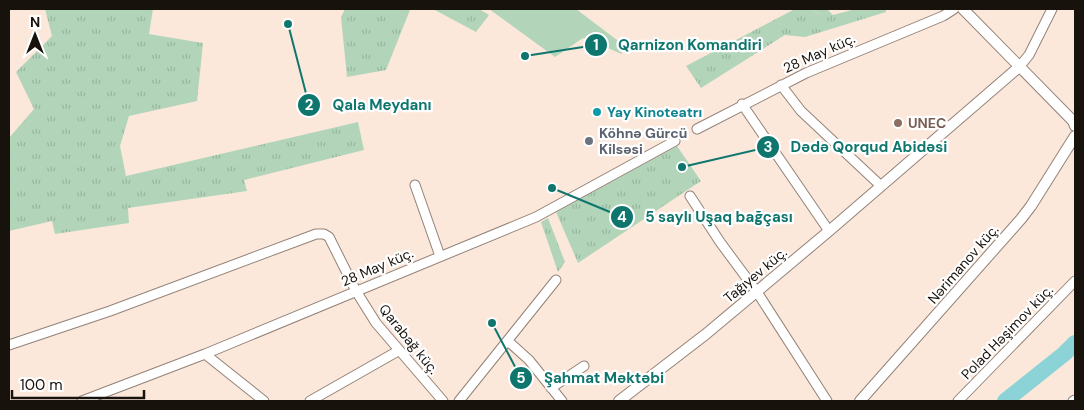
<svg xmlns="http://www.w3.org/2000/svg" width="1084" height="410" font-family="'DM Sans',sans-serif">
<defs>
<pattern id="park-tufts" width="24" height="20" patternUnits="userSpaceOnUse" patternTransform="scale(1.25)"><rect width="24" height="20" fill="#b2d5ba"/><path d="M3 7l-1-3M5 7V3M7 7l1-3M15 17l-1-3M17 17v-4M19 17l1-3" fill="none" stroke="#98b69f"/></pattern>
</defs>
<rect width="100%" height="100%" fill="#fbe8db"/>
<path fill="#b2d5ba" d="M 489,9 L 576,9 L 621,43 L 622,54 L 583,38 L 555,57 Z
M 809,9 L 827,9 L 833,15 L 822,15 Z"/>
<path fill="url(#park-tufts)" d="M 45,9 L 153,9 L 149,34 L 203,43 L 197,101 L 129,116 L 120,146 L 126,176 L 358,122 L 364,150 L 244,180 L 247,191 L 128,208 L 129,223 L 55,234 L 52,221 L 9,231 L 9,138 L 34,109 L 16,72 L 52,36 Z
M 345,9 L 410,10 L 386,70 L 347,77 L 341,17 Z
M 433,9 L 479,9 L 489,15 L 476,32 Z
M 795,9 L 809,9 L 822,15 L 833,15 L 856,9 L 886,9 L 886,12 L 805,37 L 785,35 L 701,88 L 686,66 Z
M 677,146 L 701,181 L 578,263 L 556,212 Z
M 548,218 L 565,262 L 558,272 L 541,222 Z"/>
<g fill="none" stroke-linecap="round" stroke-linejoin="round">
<path stroke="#8cd3d8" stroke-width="16" d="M 1005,401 L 1064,354 L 1075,343"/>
<defs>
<path id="minor" d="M 1019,67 L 1029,55 L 1052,9
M 781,85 L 801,111 L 881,186
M 742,104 L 829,231
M 697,129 L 806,73 L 943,16 L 954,9
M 415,185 L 440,256
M 690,196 L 720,242 L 757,292 L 827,401
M 508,341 L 529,360 L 562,401
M 9,345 L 110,311 L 316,234 L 324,234 L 329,237 L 356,291 L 376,323 L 443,401
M 205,354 L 264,401
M 551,388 L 584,366
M 82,401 L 205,354 L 536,217 L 675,141
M 310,401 L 398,351
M 459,401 L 556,280
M 958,401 L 1075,281
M 1073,401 L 1075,400"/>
<path id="tertiary" d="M 963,9 L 1073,121 L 1075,126
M 619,401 L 706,334 L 829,231 L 1019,67
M 860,401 L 1021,219 L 1031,206 L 1075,136"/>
</defs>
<use href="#minor" stroke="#938277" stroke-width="11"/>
<use href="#tertiary" stroke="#938277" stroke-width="12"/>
<use href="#minor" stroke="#fff" stroke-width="9"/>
<use href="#tertiary" stroke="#fff" stroke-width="10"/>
</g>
<circle fill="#0f9aa8" stroke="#fff" stroke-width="2" cx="597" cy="112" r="5"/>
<circle fill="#8d6e63" stroke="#fff" stroke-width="2" cx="898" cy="123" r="5"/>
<circle fill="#6b7280" stroke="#fff" stroke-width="2" cx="589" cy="141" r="5"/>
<g text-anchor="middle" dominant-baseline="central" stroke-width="4.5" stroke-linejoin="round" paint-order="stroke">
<g font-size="14" fill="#18120d" stroke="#fff">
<text transform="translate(819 53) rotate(-24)">28 May küç.</text>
<text transform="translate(963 264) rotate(-49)">Nərimanov küç.</text>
<text transform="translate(377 267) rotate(-23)">28 May küç.</text>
<text transform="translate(755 275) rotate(-40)">Tağıyev küç.</text>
<text transform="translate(1007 332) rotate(-46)">Polad Həşimov küç.</text>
<text transform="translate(409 339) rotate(51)">Qarabağ küç.</text>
</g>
<g font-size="14" font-weight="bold" fill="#0d838f" stroke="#fff" text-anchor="start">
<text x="607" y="112">Yay Kinoteatrı</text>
</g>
<g font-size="14" font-weight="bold" fill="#785e54" stroke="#fff" text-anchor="start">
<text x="908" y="123">UNEC</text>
</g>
<g font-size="14" font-weight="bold" fill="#5b616d" stroke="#fff" text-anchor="start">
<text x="599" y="133">Köhnə Gürcü<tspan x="599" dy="16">Kilsəsi</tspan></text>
</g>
</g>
<path fill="none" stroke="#0f766e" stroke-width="2" d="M525 56L596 45M288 24L309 105M682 167L768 147M552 188L622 217M492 323L521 378"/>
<g fill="#0f766e" stroke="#fff" stroke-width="2">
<circle cx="525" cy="56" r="5"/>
<circle cx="288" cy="24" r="5"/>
<circle cx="682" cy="167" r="5"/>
<circle cx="552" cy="188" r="5"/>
<circle cx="492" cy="323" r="5"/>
<circle cx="596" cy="45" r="12"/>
<circle cx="309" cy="105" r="12"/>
<circle cx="768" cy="147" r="12"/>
<circle cx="622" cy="217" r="12"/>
<circle cx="521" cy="378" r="12"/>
</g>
<g font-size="15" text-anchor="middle" font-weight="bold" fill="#fff">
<text x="596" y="50">1</text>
<text x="309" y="110">2</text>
<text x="768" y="152">3</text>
<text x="622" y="222">4</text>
<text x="521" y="383">5</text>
</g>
<g font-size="15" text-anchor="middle" font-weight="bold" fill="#0f766e" stroke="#fff" stroke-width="4.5" stroke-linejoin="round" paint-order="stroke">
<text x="690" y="50">Qarnizon Komandiri</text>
<text x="382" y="110">Qala Meydanı</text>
<text x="869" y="152">Dədə Qorqud Abidəsi</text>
<text x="719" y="222">5 saylı Uşaq bağçası</text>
<text x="604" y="383">Şahmat Məktəbi</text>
</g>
<rect width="1084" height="410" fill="none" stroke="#18120d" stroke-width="20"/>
<g transform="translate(35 35)" stroke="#ffffff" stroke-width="4" paint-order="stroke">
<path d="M0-4L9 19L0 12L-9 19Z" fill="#18120d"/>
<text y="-8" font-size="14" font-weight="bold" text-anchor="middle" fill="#18120d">N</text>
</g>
<path d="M12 390v8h132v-8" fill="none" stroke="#18120d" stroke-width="2.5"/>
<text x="20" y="390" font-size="15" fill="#18120d" stroke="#ffffff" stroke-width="4" paint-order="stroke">100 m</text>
</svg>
